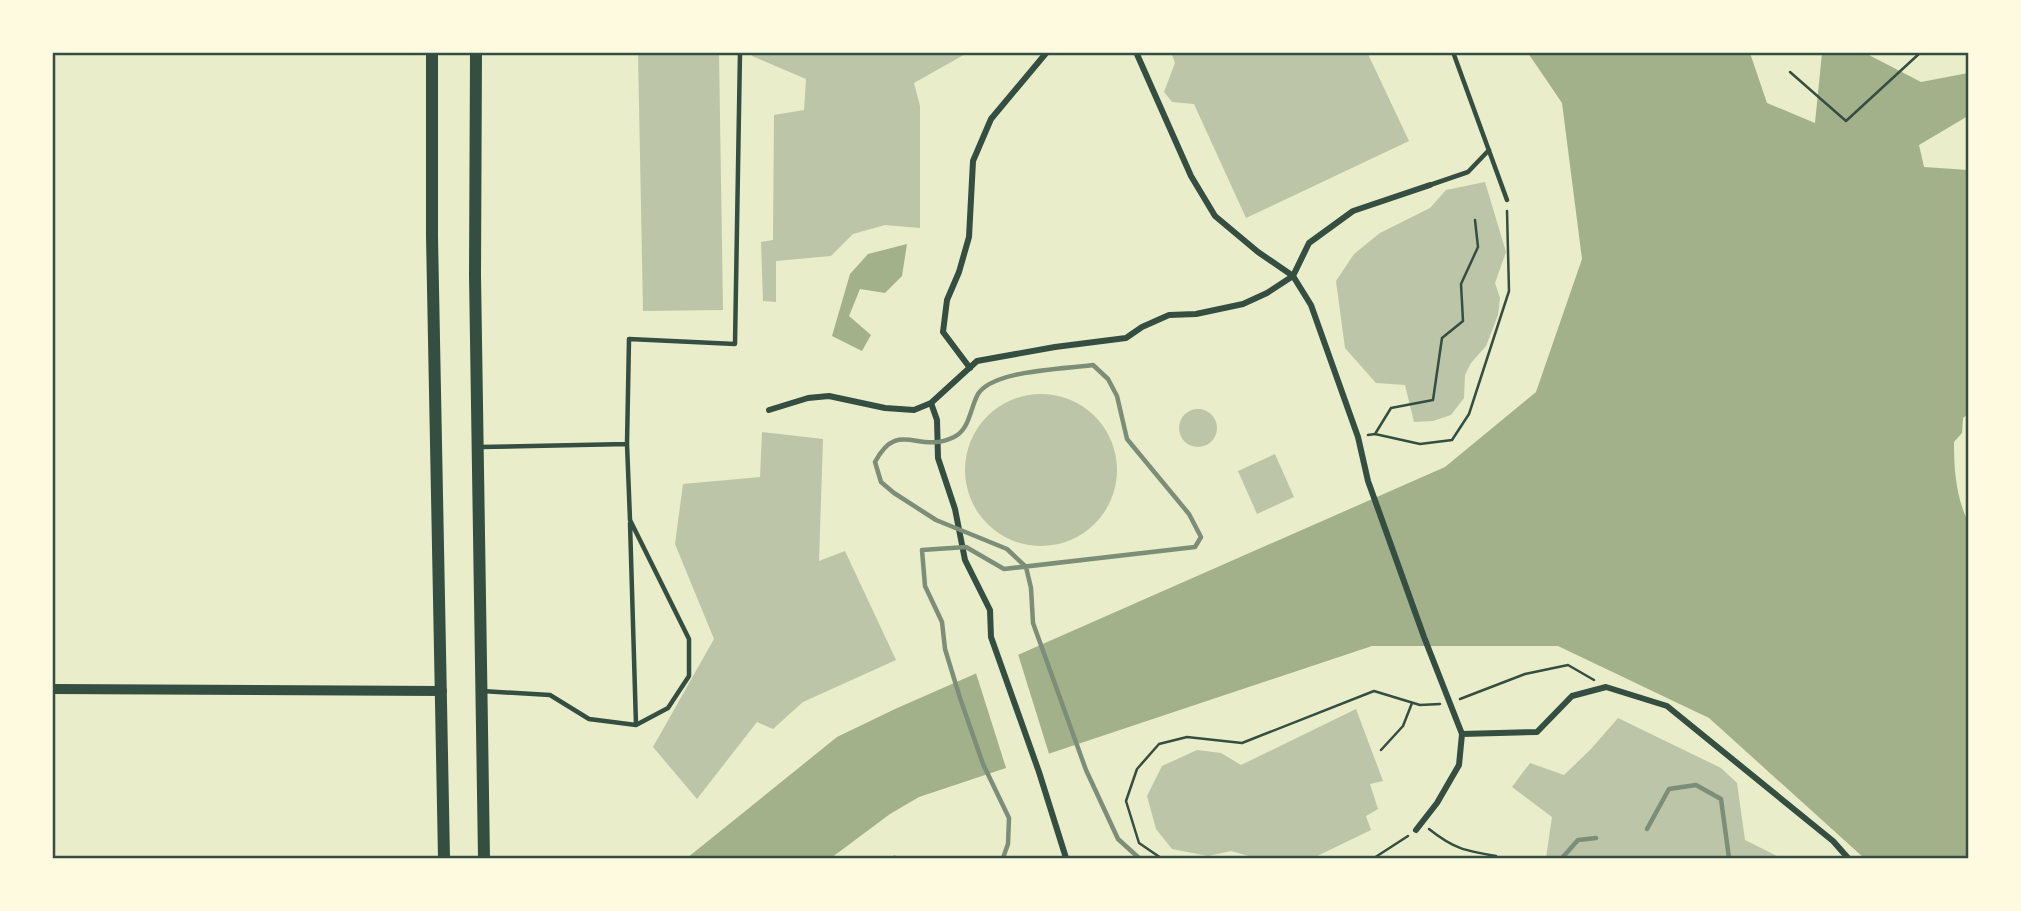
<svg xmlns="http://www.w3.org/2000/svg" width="2021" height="911" font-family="'Fira Sans Condensed',sans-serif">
<rect width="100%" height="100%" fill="#e9edc9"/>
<path fill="#a3b18a" d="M 1528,53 L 1750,53 L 1767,103 L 1815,123 L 1822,53 L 1865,53 L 1921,82 L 1968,73 L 1968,116 L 1919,145 L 1924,167 L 1968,170 L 1968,414 L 1963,418 L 1962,433 L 1954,442 C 1954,471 1956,496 1968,522 L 1968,858 L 1864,858 L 1709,718 L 1558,646 L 1372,646 L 919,797 L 890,814 L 831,858 L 687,858 L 837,737 L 895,709 L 1445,467 L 1536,392 L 1582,259 L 1562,103 Z
M 907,244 L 902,276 L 885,293 L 860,289 L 849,316 L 871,335 L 862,351 L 832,336 L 850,274 L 868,254 Z"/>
<path fill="#e9edc9" d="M 1017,651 L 1050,757 L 1007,771 L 975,670 Z"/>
<path fill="#bcc5a7" d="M 638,52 L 719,52 L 723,310 L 643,311 Z
M 754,52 L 969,52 L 914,83 L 920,106 L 920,228 L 885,225 L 853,234 L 831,256 L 776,261 L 776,302 L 763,301 L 761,242 L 773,240 L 774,115 L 804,110 L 806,79 L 752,56 Z
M 1171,52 L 1367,52 L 1409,141 L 1246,218 L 1194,104 L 1172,102 L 1164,92 L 1175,63 Z
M 1485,182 L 1506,252 L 1495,283 L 1500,298 L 1498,315 L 1486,346 L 1471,363 L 1465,375 L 1464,398 L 1451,415 L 1433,421 L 1414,422 L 1405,385 L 1376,383 L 1345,348 L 1336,281 L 1354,254 L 1380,233 L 1430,208 L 1446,190 Z
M965 470a76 76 0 1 1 152 0a76 76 0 1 1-152 0Z
M1179 428a19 19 0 1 1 38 0a19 19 0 1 1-38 0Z
M 762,432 L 823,439 L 819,561 L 845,551 L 896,660 L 803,702 L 773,729 L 757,722 L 697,799 L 653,747 L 714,639 L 675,544 L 683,484 L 760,477 Z
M 1275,454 L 1294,497 L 1257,514 L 1238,471 Z
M 1356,709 L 1383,781 L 1370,784 L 1378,809 L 1366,816 L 1371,830 L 1313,858 L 1256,858 L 1231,851 L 1208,856 L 1172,849 L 1156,829 L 1147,796 L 1162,766 L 1197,750 L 1221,753 L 1241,765 Z
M 1618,718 L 1721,768 L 1737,783 L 1745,840 L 1781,858 L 1546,858 L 1552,817 L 1512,787 L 1530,763 L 1564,775 L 1591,749 Z"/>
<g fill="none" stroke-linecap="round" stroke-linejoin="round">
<path stroke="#344e41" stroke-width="2.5" d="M 1790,72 L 1846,121 L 1921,52
M 1375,434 L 1391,408 L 1433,400 L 1442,338 L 1463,321 L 1461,284 L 1478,247 L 1475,220
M 1368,435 L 1375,434 L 1420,444 L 1452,440 L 1469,414 L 1509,291 L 1507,211
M 1460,699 L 1525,674 L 1568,665 L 1594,680
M 1381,750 L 1403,726 L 1412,703
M 1429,829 C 1454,849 1466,851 1496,856
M 1161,858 L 1139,843 L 1126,801 L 1137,769 L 1159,744 L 1187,737 L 1242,743 L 1374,691 L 1420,705 L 1440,704
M 1374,858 L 1408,836"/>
<path stroke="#344e41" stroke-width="4.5" d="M 1453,52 L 1507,200
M 1430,185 L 1468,172 L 1489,150
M 627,444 L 629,339 L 735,344 L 740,52
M 480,447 L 627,444 L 630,520 L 689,639 L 689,676 L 668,708 L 636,725 L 589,719 L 550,695 L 482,691
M 630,523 L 636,725
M 894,858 L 895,858"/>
<path stroke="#344e41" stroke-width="6" d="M 1136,52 L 1191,176 L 1215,216 L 1258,252 L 1293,276 L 1311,305 L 1358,437 L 1368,481 L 1424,637 L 1462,734 L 1459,765 L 1437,803 L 1416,830
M 970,368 L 943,332 L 947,300 L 959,272 L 969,237 L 973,161 L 991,119 L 1047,52
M 931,403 L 937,420 L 938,458 L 955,509 L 965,560 L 990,610 L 991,637 L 1039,772 L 1066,858
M 769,410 L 808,398 L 829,396 L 885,408 L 914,410 L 931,403 L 977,361 L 1055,347 L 1126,338 L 1142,327 L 1169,315 L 1196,314 L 1243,304 L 1267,293 L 1293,276 L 1309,243 L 1353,211 L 1430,185
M 1462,734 L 1537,732 L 1572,696 L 1606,687 L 1667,706 L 1833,841 L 1848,858"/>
<path stroke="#344e41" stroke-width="10" d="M 52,689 L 442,691"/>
<path stroke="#344e41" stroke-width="12" d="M 432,52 L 432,236 L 444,858
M 476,52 L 475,275 L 484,858"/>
<path stroke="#7c8e77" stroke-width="4.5" d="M 1647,829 L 1669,789 L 1696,785 L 1721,799 L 1729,858
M 1003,858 L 1008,844 L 1009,818 L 983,764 L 960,698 L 945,649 L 942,622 L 925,586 L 922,550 L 966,547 L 1004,569 L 1195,547 L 1201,537 L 1189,514 L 1127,439 L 1117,396 L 1108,379 L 1093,365 C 1065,369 989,370 977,396 C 970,410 969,430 954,437 C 918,455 898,418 875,462 L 881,482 L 894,493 L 936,520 L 1007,549 L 1026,567 L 1031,588 L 1033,623 L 1086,770 L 1118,839 L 1139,858
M 1562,858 L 1578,840 L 1596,838"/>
</g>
<rect width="2021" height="911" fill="none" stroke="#fefae0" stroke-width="108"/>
<rect x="54" y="54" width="1913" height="803" fill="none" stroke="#344e41" stroke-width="2.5"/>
</svg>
